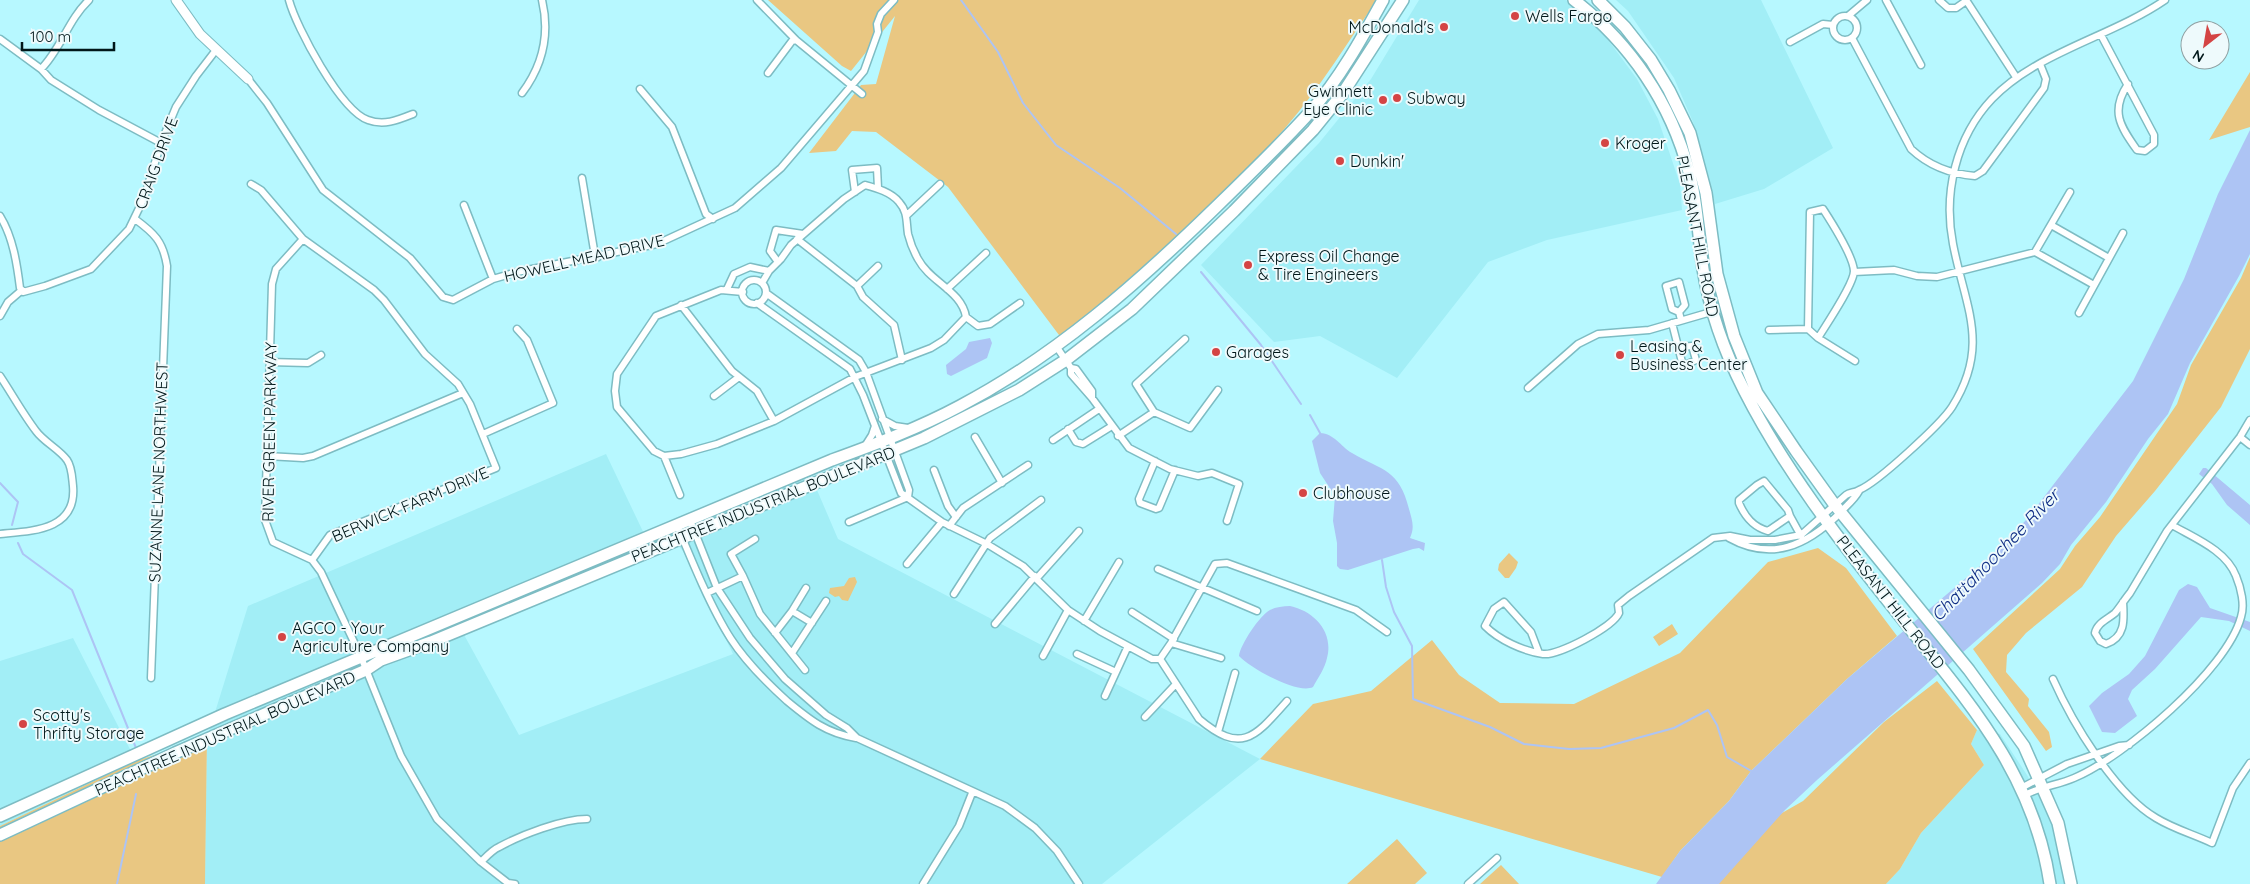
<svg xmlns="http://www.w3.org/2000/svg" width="2250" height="884" font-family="Quicksand,sans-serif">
<rect width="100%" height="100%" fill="#b7f8ff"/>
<path fill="#a2eef6" d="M 1419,0 L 1566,0 L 1570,3 L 1603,33 L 1637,79 L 1658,119 L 1680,184 L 1682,210 L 1547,240 L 1488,262 L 1397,378 L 1320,336 L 1274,342 L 1201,265 L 1319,143 L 1371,79 Z
M 1616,0 L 1761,0 L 1833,148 L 1764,189 L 1715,204 L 1693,122 L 1674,78 L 1628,11 Z
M 606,454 L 648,542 L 457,622 L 519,735 L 733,654 L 683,551 L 670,537 L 684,532 L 808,469 L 838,539 L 1260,759 L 1102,884 L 205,884 L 207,738 L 248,606 Z
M 73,638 L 136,761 L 0,826 L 0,661 Z
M 1977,730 L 2000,734 L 2027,775 L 2059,832 L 2068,884 L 1886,884 L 1900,869 L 1921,833 L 1984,765 L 1971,744 Z"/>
<path fill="#e9c782" d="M 768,0 L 1377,0 C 1347,43 1320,88 1286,127 C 1219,204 1141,270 1064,336 L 1059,335 L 948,187 L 876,132 L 852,131 L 836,151 L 809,153 L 861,85 L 876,84 L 895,16 L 851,71 L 842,66 Z
M 2250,72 L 2250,127 L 2209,140 Z
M 2250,257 L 2250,349 L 2221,407 L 2155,491 L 2116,536 L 2082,587 L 2026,633 L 2007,655 L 2006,672 L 2029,699 L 2028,706 L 2049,732 L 2052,747 L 2046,751 L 1973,649 L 2060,569 L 2075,546 L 2100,517 L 2177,404 L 2191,365 L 2241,278 Z
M 1818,548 L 1846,568 L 1897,636 L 1847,679 L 1751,771 L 1729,801 L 1680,851 L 1662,877 L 1260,759 L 1313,704 L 1371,691 L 1432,640 L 1459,675 L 1500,703 L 1574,704 L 1680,653 L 1768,562 Z
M 1509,553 L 1518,562 L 1516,568 L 1509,578 L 1505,578 L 1498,570 L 1499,564 Z
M 855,577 L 857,582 L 848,601 L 842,600 L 839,596 L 835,597 L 829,593 L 830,588 L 844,586 L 849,578 Z
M 1672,624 L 1678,634 L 1659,646 L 1653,637 Z
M 1937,681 L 1977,730 L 1971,744 L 1984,765 L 1921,833 L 1900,869 L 1886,884 L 1709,884 L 1754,829 L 1803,801 L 1884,722 Z
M 207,738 L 205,884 L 0,884 L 0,826 L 136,761 Z
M 1397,839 L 1427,873 L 1415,884 L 1347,884 Z
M 1501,865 L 1519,884 L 1480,884 Z"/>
<path fill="#adc4f4" d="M 2250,130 L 2250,254 L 2239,276 L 2190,363 L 2168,414 L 2148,439 L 2106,502 L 2071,545 L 2060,564 L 2042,583 L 1817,780 L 1785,810 L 1719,884 L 1656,884 L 1680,851 L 1729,801 L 1751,771 L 1847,679 L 1986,561 L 2027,519 L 2133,381 L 2184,279 L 2218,194 Z
M 990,338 L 992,343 L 987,358 L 951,376 L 947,374 L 946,365 L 966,349 L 969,342 Z
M 1320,433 C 1335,434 1340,446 1352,453 C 1383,471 1399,469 1409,509 C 1412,520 1415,527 1410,538 L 1425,543 L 1424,551 L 1419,548 L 1413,549 L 1348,570 L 1340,569 L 1337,566 L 1337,543 L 1333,521 L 1335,496 L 1320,473 L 1312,441 Z
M 2203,468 L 2206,468 L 2250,505 L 2250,525 L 2227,505 L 2212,484 L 2199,474 Z
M 2188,584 L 2197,587 L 2210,608 L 2250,622 L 2250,631 L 2229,621 L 2201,617 L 2155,669 L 2132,690 L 2128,699 L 2137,716 L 2115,733 L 2102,732 L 2089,706 L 2102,693 L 2129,674 L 2145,656 L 2179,590 Z
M 1290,606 C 1314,611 1334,632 1327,658 C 1325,668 1318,678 1313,687 C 1298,695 1250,668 1239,656 C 1240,645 1260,615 1270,610 C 1276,607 1283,606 1290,606 Z"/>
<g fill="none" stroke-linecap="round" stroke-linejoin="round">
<path stroke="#adc4f4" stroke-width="2" d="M 961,0 L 998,52 L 1023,103 L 1056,145 L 1120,188 L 1176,234
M 1201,272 L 1261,345 L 1301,404
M 1310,415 L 1320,433
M 0,483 L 18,502 L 12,525
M 18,543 L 23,554 L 72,590 L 136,748
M 1382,560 L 1386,587 L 1394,612 L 1412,646 L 1413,699 L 1490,727 L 1524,744 L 1569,749 L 1601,748 L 1674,728 L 1708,710 L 1717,725 L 1727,757 L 1753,772
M 117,884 L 136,794"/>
<defs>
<path id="street" d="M 289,0 C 296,27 341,111 368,120 C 384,126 398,120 413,114
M 757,0 L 796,40 L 862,94
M 1886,0 L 1921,65
M 1939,0 L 1948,8 L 1956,8 L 1966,1
M 1966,0 L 2016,77
M 1848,16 L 1867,0
M1833 28a12 12 0 1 1 24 0a12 12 0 1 1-24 0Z
M 2101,35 L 2154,135 L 2154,144 L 2145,151 L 2137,150 C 2120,126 2110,111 2128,84
M 1852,38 L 1911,149 C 1928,165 1951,174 1975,176 L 1983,171 L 2044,88 L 2046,79 L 2040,64
M 0,39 L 41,69 L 51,80 L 99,110 L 161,143
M 1790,42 L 1823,24 L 1833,25
M 41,69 C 61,49 68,20 89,0
M 768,73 L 792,41 L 796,40
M 248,79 L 267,103 L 323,190 L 410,258 L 443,297 L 453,300 L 493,279 L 517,272 L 657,244 L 735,208 L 781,168 L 864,71 L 878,32 L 877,24 L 881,14 L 894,0
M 640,89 L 672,127 L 706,214 L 713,219
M 522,93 C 543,65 550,34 542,0
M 582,178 L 594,250 L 598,257
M 251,184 L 261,190 L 303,239 L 374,290 L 384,300 L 425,354 L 458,384 L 470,404 L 496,468 L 330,535 L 312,560
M 855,192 L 852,170 L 877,168 L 878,188
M 464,205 L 493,279
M 907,215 L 940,184
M 0,216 C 13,237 17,264 20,288 L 23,292 L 45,286 L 91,269 L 129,229 L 144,198 L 161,143 L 176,107 L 196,76 L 216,50
M 135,219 C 154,233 163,241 167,266 L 151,678
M 2051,225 L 2109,258
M 303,239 L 276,269 L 272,284 L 265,520 L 273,542 L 312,560 L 321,572 L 361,657 L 401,756 L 437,819 L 481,862 L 508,883 L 515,884
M 797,239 L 857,286 L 878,266
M 2035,252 L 2070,192
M 778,262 L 770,251 L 776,230 L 803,234
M 1854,272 L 1894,270 L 1917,276 L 1937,277 L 2035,252 L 2094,285
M742 292a12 12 0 1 1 24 0a12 12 0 1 1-24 0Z
M 857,286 L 863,297 L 894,325 L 902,360
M 727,289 L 734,274 L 750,267 L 769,271
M 947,289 L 986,253
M 743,292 L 721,290 L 656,316 L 617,374 L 615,391 L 617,407 L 654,451 L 664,456 L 681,454 L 717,444 L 774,421 L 855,377 L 931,348 L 944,340 L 966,317 C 962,291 930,282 918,259 C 914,252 910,242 908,234 C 906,221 908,212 899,202 C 891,192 876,188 865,185 L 844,199 L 791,245 L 781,259 L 769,271 L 762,283
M 766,293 L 859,360 L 866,372 L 909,490 L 908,497
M 757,303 L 850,369 L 863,395 L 901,493 L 942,522 L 987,544 L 1023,566 L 1068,610 L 1100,631 L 1152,659 L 1160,659
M 681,305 L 732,371 L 757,391 L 774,421
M 1679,312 L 1672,309 L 1666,286 L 1679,282 L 1685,305 L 1679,312 L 1681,320
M 2079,313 L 2123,233
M 0,316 L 8,302 L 22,290
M 966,317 L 978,326 L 990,324 L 1020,303
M 1672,323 L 1683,366 L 1696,360 L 1692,346 L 1678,347
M 1769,330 L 1808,329
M 1818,338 C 1826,325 1854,284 1854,271 C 1853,255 1832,223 1823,209 L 1810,212 L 1808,329 L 1818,338 L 1855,361
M 1056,346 L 1071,368 L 1076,369 L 1092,391 L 1092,398
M 269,362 L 308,363 L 321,355
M 1071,368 L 1071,374 L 1092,398 L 1129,448 L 1170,469 L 1198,476 L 1212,473 L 1239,484 L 1227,521
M 0,376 C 12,394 23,414 36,431 C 44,442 59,449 67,460 C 72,467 72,477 73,486 C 77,531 31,531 0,534
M 1528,388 L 1578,344 L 1598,334 L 1649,330 L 1711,312
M 714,396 L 739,377
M 1154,412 L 1190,428 L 1218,390
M 882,419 L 895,426 L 908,428
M 1068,429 L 1076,442 L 1083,444 L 1112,426
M 483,434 L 553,403 L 527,340 L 517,329
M 1118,436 L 1154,412 L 1136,384 L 1185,339
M 975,437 L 1002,483
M 2240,437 L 2250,445
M 1053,440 L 1099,409
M 865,446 L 872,435 L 875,426
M 267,456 L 303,458 L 313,456 L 463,393
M 664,456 L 680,495
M 1155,461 L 1139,499 L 1140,503 L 1156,509 L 1159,508 L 1175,470
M 934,470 L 948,506 L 956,517
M 1764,481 L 1788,510 L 1790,516 L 1768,531 C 1753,527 1745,517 1739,503 L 1739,500 L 1757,485 Z
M 1790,516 L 1801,536
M 690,520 L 717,588 L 750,638 L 785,679 L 826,715 L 847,728 L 857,738 L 1005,806 L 1035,828 L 1057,851 L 1079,884
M 849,522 L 908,497
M 677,525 C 691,559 711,608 731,639 C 746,662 766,682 787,701 C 810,720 826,733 856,738
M 949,526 L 963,508 L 1028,465
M 1729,538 C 1772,562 1807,545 1839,514 C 1846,506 1854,500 1859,491
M 907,564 L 942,522
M 1158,569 L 1257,611
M 743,576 L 760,614 L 805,670
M 1037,578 L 1079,531
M 707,593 L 743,576 L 731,554 L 755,539
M 954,594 L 990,538 L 1041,500
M 2123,602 C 2124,619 2126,637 2106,644 L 2100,641 L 2095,633 C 2097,623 2108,619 2115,613 C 2120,607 2125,599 2130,593 L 2167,531 L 2240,437 L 2250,420
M 792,611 L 806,588
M 1132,612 L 1174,639
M 1084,621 L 1119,562
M 995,624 L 1035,576
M 775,633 L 792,611 L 812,623
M 1171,643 L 1221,658
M 792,653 L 826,601
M 1539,653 L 1531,632 L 1504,602 L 1494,609 L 1485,626 C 1499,640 1523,651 1543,654 C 1558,656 1613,627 1619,613 L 1618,605 L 1629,596 L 1713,538 L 1730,536 L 1750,540 L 1775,540 L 1801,535 L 1846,495 C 1850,492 1854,493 1859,490 C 1877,483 1941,424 1952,407 C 1991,345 1965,307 1953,244 C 1943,193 1956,137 1992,99 C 2037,52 2111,37 2165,0
M 1077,654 L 1116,672
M 1043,656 L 1068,610
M 1160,659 L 1171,643 L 1215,564 L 1227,563 L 1356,610 L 1387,632
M 1160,659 L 1199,719 C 1242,755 1255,737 1287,701
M 2053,679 C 2072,722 2115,794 2156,818 C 2174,829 2193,834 2212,843 L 2233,788 L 2250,763
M 1105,696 L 1128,646
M 1145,717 L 1175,685
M 1218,732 L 1235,673
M 2021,788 L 2067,764 L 2119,746 L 2129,745
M 2025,795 C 2042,786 2058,785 2074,778 C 2124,757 2227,670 2241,617 C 2245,605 2241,588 2236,576 C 2226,550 2194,538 2172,525
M 481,862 C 486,857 492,850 499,847 C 521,835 562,819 587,819
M 923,884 L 959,826 L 972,793
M 1468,884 L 1497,858"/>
<path id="secondary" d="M 176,0 L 200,34 L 248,79"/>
<path id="highway" d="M 1574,0 C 1630,43 1671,103 1689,172 C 1698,204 1698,237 1703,269 C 1710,312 1724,351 1744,390 C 1784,469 1840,541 1895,610 C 1964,697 2033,770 2050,884
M 1598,0 L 1625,27 L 1651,60 L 1669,90 L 1690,133 L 1706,193 L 1717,274 L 1734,336 L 1757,393 L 1796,451 L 1834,504 L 1969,670 L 2024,746 L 2058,823 L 2071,884
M 0,816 L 225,714 L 832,460 C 876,444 919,428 960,406 C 1057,355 1138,283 1216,207 C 1248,176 1281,144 1311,111 C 1340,78 1362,38 1383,0
M 0,835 L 175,753 L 366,670 L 381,660 L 431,642 L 924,438 L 1019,390 L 1066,360 L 1132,309 L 1234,211 L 1313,130 L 1343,93 L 1403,0"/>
</defs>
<use href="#street" stroke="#7dbcc3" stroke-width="9"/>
<use href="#secondary" stroke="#7dbcc3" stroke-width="11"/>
<use href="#highway" stroke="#7dbcc3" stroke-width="14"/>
<use href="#street" stroke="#fff" stroke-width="6"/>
<use href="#secondary" stroke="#fff" stroke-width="9"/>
<use href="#highway" stroke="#fff" stroke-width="11"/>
</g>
<g fill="#d44444" stroke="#eefafc" stroke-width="2">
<circle cx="1515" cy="16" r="5"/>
<circle cx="1444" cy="27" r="5"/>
<circle cx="1397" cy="98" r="5"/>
<circle cx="1383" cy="100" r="5"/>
<circle cx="1605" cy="143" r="5"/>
<circle cx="1340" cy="161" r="5"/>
<circle cx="1248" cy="265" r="5"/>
<circle cx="1216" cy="352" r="5"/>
<circle cx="1620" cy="355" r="5"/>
<circle cx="1303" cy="493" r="5"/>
<circle cx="282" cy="637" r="5"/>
<circle cx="23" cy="724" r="5"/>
</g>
<g text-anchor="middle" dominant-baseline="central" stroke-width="4" stroke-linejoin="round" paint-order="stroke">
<g font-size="16" fill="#001719" stroke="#eefafc" text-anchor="start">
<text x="1525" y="16">Wells Fargo</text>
<text x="1434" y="27" text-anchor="end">McDonald's</text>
<text x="1373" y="91" text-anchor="end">Gwinnett<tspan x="1373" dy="18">Eye Clinic</tspan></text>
<text x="1407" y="98">Subway</text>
<text x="1615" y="143">Kroger</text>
<text x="1350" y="161">Dunkin'</text>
<text x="1258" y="256">Express Oil Change<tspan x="1258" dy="18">&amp; Tire Engineers</tspan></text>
<text x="1630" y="346">Leasing &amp;<tspan x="1630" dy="18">Business Center</tspan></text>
<text x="1226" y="352">Garages</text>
<text x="1313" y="493">Clubhouse</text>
<text x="292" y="628">AGCO - Your<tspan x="292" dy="18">Agriculture Company</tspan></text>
<text x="33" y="715">Scotty's<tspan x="33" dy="18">Thrifty Storage</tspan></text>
</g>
<g font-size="16" fill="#001719" stroke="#eefafc">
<text transform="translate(156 163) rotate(-70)">CRAIG DRIVE</text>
<text transform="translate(1698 236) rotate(79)">PLEASANT HILL ROAD</text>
<text transform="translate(584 258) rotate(-13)">HOWELL MEAD DRIVE</text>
<text transform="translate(269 432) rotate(-89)">RIVER GREEN PARKWAY</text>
<text transform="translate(158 472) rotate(-88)">SUZANNE LANE NORTHWEST</text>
<text transform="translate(410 504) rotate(-23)">BERWICK FARM DRIVE</text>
<text transform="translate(763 504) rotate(-22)">PEACHTREE INDUSTRIAL BOULEVARD</text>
<text transform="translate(1891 602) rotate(52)">PLEASANT HILL ROAD</text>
<text transform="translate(225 733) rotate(-24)">PEACHTREE INDUSTRIAL BOULEVARD</text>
</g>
<g font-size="18" font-style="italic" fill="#0e2c84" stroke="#eefafc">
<text transform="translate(1995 555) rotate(-46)">Chattahoochee River</text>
</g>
</g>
<g transform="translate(2205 45) rotate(211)"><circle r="24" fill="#eefafc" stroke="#8f9fa1"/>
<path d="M0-4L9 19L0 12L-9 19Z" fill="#d44444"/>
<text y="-8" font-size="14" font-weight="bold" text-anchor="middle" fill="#001719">N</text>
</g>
<path d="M22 42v8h92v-8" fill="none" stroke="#001719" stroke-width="2.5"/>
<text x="30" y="42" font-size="15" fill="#001719" stroke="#eefafc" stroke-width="4" paint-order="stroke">100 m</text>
</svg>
